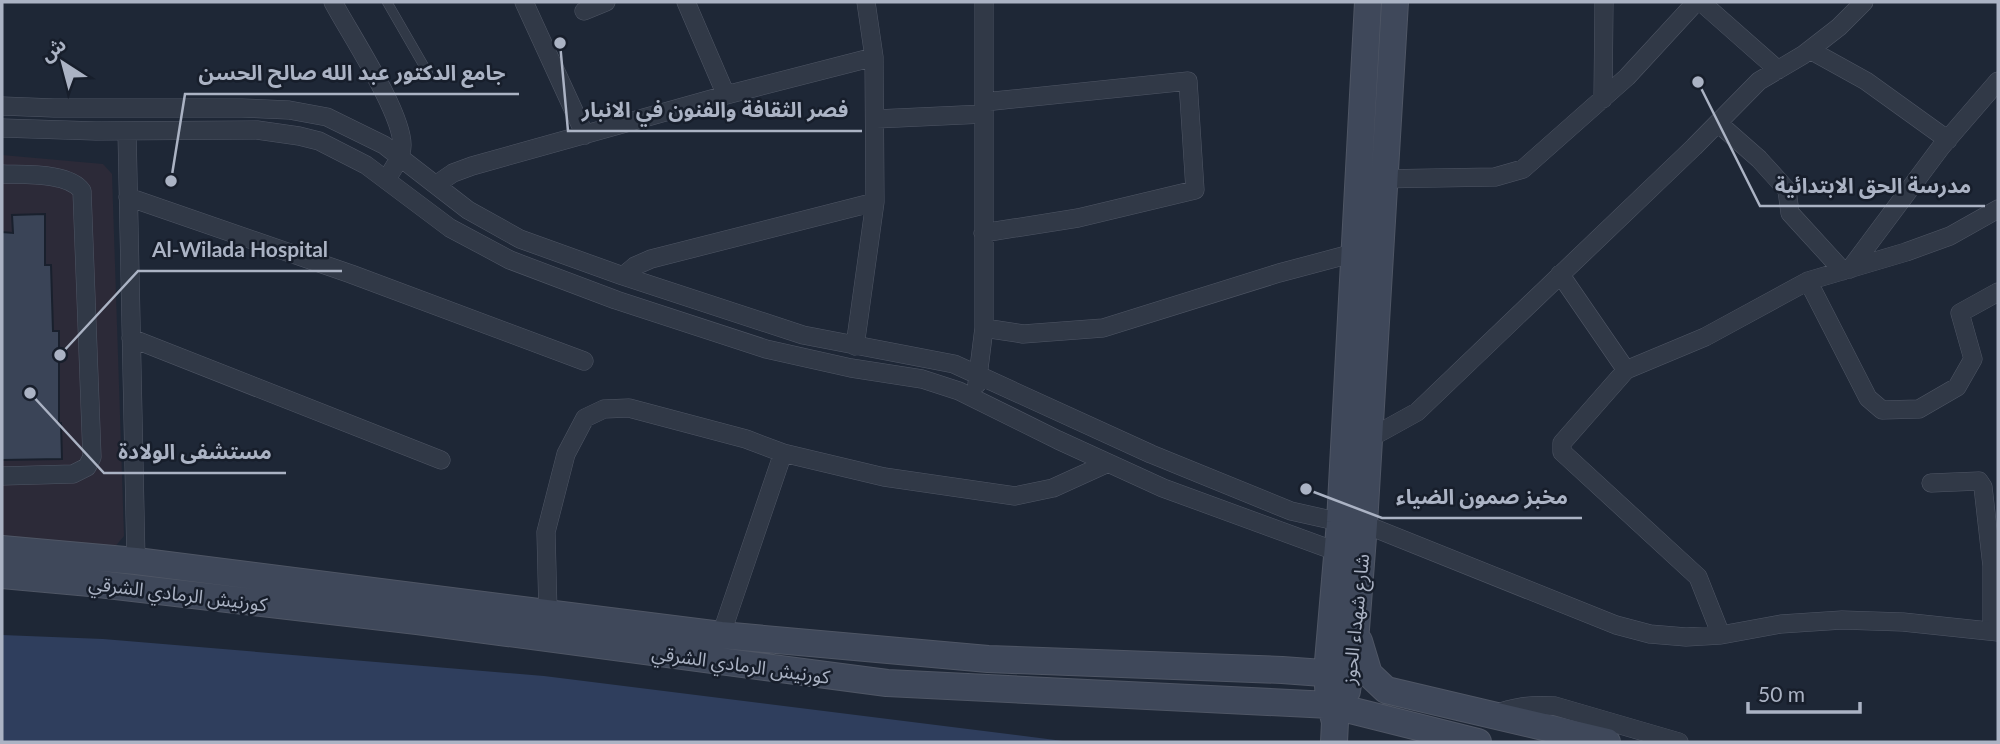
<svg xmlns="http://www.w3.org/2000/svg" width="2000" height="744" font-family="Lato,'Noto Sans Arabic',sans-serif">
<rect width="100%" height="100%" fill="#1e2736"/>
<path fill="#2c2a38" d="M 2,155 L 103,164 L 112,174 L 124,536 L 113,549 L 2,539 Z"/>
<path fill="#2f3e5d" d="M 2,635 L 103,639 L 544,676 L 1071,742 L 2,742 Z"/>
<path fill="#3a4457" stroke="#19202d" stroke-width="2" d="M 45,214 L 45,265 L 51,265 L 53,331 L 59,331 L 59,423 L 61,423 L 62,459 L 2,460 L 2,232 L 13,233 L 12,215 Z"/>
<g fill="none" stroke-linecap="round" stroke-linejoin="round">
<defs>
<path id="service" d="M 387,2 L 428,73"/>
<path id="minor" d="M 333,2 C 350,34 402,112 402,145 C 402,158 392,170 386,180
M 524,2 L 585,135
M 686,2 L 726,95
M 1701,2 L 1778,70
M 584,11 L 606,2
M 1810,50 L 1866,81 L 1948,140
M 1603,99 L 1604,2
M 2,106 L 54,108 L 242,108 L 289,110 L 327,117 L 384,145 L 468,210 L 520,239 L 623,276 L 803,335 L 954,364 L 1151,454 L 1291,511 L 1340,522
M 876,119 L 984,114
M 1718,123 L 1759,159 L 1787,190 L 1790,213 L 1843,271
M 2,128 L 96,131 L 257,130 L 299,136 L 319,141 L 366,165 L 450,228 L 510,260 L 616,300 L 766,349 L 851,368 L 922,379 L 959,391 L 1058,440 L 1163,488 L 1338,552
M 127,131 L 136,561
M 2,174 C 24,175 69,172 82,191 L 92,457 L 87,467 L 73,474 L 2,476
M 1376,179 L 1495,177 L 1523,169 L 1627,77 L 1696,2
M 437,184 L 453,173 L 472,166 L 726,95 L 874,57
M 128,197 L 351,274 L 584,361
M 983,233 L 1078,218 L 1195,190 L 1188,81 L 984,102
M 1850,269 L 1941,147 L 1998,81
M 1560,274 L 1626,370
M 623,276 L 635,266 L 651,259 L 875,202
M 1808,281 L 1868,398 L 1882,410 L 1919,409 L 1957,387 L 1973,359 L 1960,313 L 1998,292
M 984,328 L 1023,334 L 1103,328 L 1279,273 L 1354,253
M 131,338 L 441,460
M 855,346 L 875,202 L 874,57 L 866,2
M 977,384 L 984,328 L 984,2
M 1370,438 L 1417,412 L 1694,147 L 1759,81 L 1803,55 L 1839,27 L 1864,2
M 1931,483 L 1979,481 L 1983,487 L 1992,566 L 1992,631
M 1364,524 L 1616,625 L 1650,634 L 1686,637 L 1721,635 L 1781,624 L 1842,620 L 1903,622 L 1998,632
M 548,613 L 546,532 L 566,454 L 585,418 L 604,409 L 629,408 L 746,439 L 783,453 L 884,477 L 1015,496 L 1053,488 L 1108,463
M 721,635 L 783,453
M 1721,635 L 1698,577 L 1562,452 L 1562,443 L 1626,370 L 1705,337 L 1808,281 L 1906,252 L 1950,236 L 1998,209
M 1492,715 C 1514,707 1532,704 1555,706 L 1679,742"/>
<path id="secondary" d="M 2,549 L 136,561 L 721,635 L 988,659 L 1282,670 L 1350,675
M 2,575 L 90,583 L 417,621 L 887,683 L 1330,705 L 1478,742
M 1359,641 L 1369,674 L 1386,690 L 1607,742
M 1347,691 L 1356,629 L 1364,524 L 1395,2
M 1334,742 L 1335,722 L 1329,699 L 1327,673 L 1340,522 L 1368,2"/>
</defs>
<use href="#service" stroke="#4f5665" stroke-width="10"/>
<use href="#minor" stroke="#4f5665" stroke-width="19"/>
<use href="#secondary" stroke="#4f5665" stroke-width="28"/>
<use href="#service" stroke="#313947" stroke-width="9"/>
<use href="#minor" stroke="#313947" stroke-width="18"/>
<use href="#secondary" stroke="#3f485a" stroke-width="26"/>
</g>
<g text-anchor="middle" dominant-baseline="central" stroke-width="5" stroke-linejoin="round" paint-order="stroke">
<g font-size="19" fill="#abb3c4" stroke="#171e2b">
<text transform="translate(178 593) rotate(7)">كورنيش الرمادي الشرقي</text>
<text transform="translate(1355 619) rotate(-84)">شارع شهداء الحوز</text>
<text transform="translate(741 664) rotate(8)">كورنيش الرمادي الشرقي</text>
</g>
</g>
<path fill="none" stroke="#abb3c4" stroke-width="2.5" d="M171 181L185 94H519M560 43L568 131H862M1698 82L1760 206H1985M60 355L138 271H342M30 393L104 473H286M1306 489L1382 518H1582"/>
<g fill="#abb3c4" stroke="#171e2b" stroke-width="2.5">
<circle cx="171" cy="181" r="7"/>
<circle cx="560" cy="43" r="7"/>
<circle cx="1698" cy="82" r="7"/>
<circle cx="60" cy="355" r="7"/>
<circle cx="30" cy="393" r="7"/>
<circle cx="1306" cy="489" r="7"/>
</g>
<g font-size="21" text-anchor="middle" font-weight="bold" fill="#abb3c4" stroke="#171e2b" stroke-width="5" stroke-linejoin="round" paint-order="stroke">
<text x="352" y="80">جامع الدكتور عبد الله صالح الحسن</text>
<text x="715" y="117">فصر الثقافة والفنون في الانبار</text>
<text x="1873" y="193">مدرسة الحق الابتدائية</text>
<text x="240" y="257">Al-Wilada Hospital</text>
<text x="195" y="459">مستشفى الولادة</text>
<text x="1482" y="504">مخبز صمون الضياء</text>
</g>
<rect width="2000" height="744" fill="none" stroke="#abb3c4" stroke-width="7"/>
<g transform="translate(63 63) rotate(324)" stroke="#171e2b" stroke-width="5" paint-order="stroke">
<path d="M0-5L12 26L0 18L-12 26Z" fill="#abb3c4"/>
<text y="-10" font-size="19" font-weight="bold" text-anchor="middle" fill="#abb3c4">ش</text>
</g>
<path d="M1748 702v10h112v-10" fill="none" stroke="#abb3c4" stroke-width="3.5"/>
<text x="1758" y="702" font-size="21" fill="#abb3c4" stroke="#171e2b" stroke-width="5" paint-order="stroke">50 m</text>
</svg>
